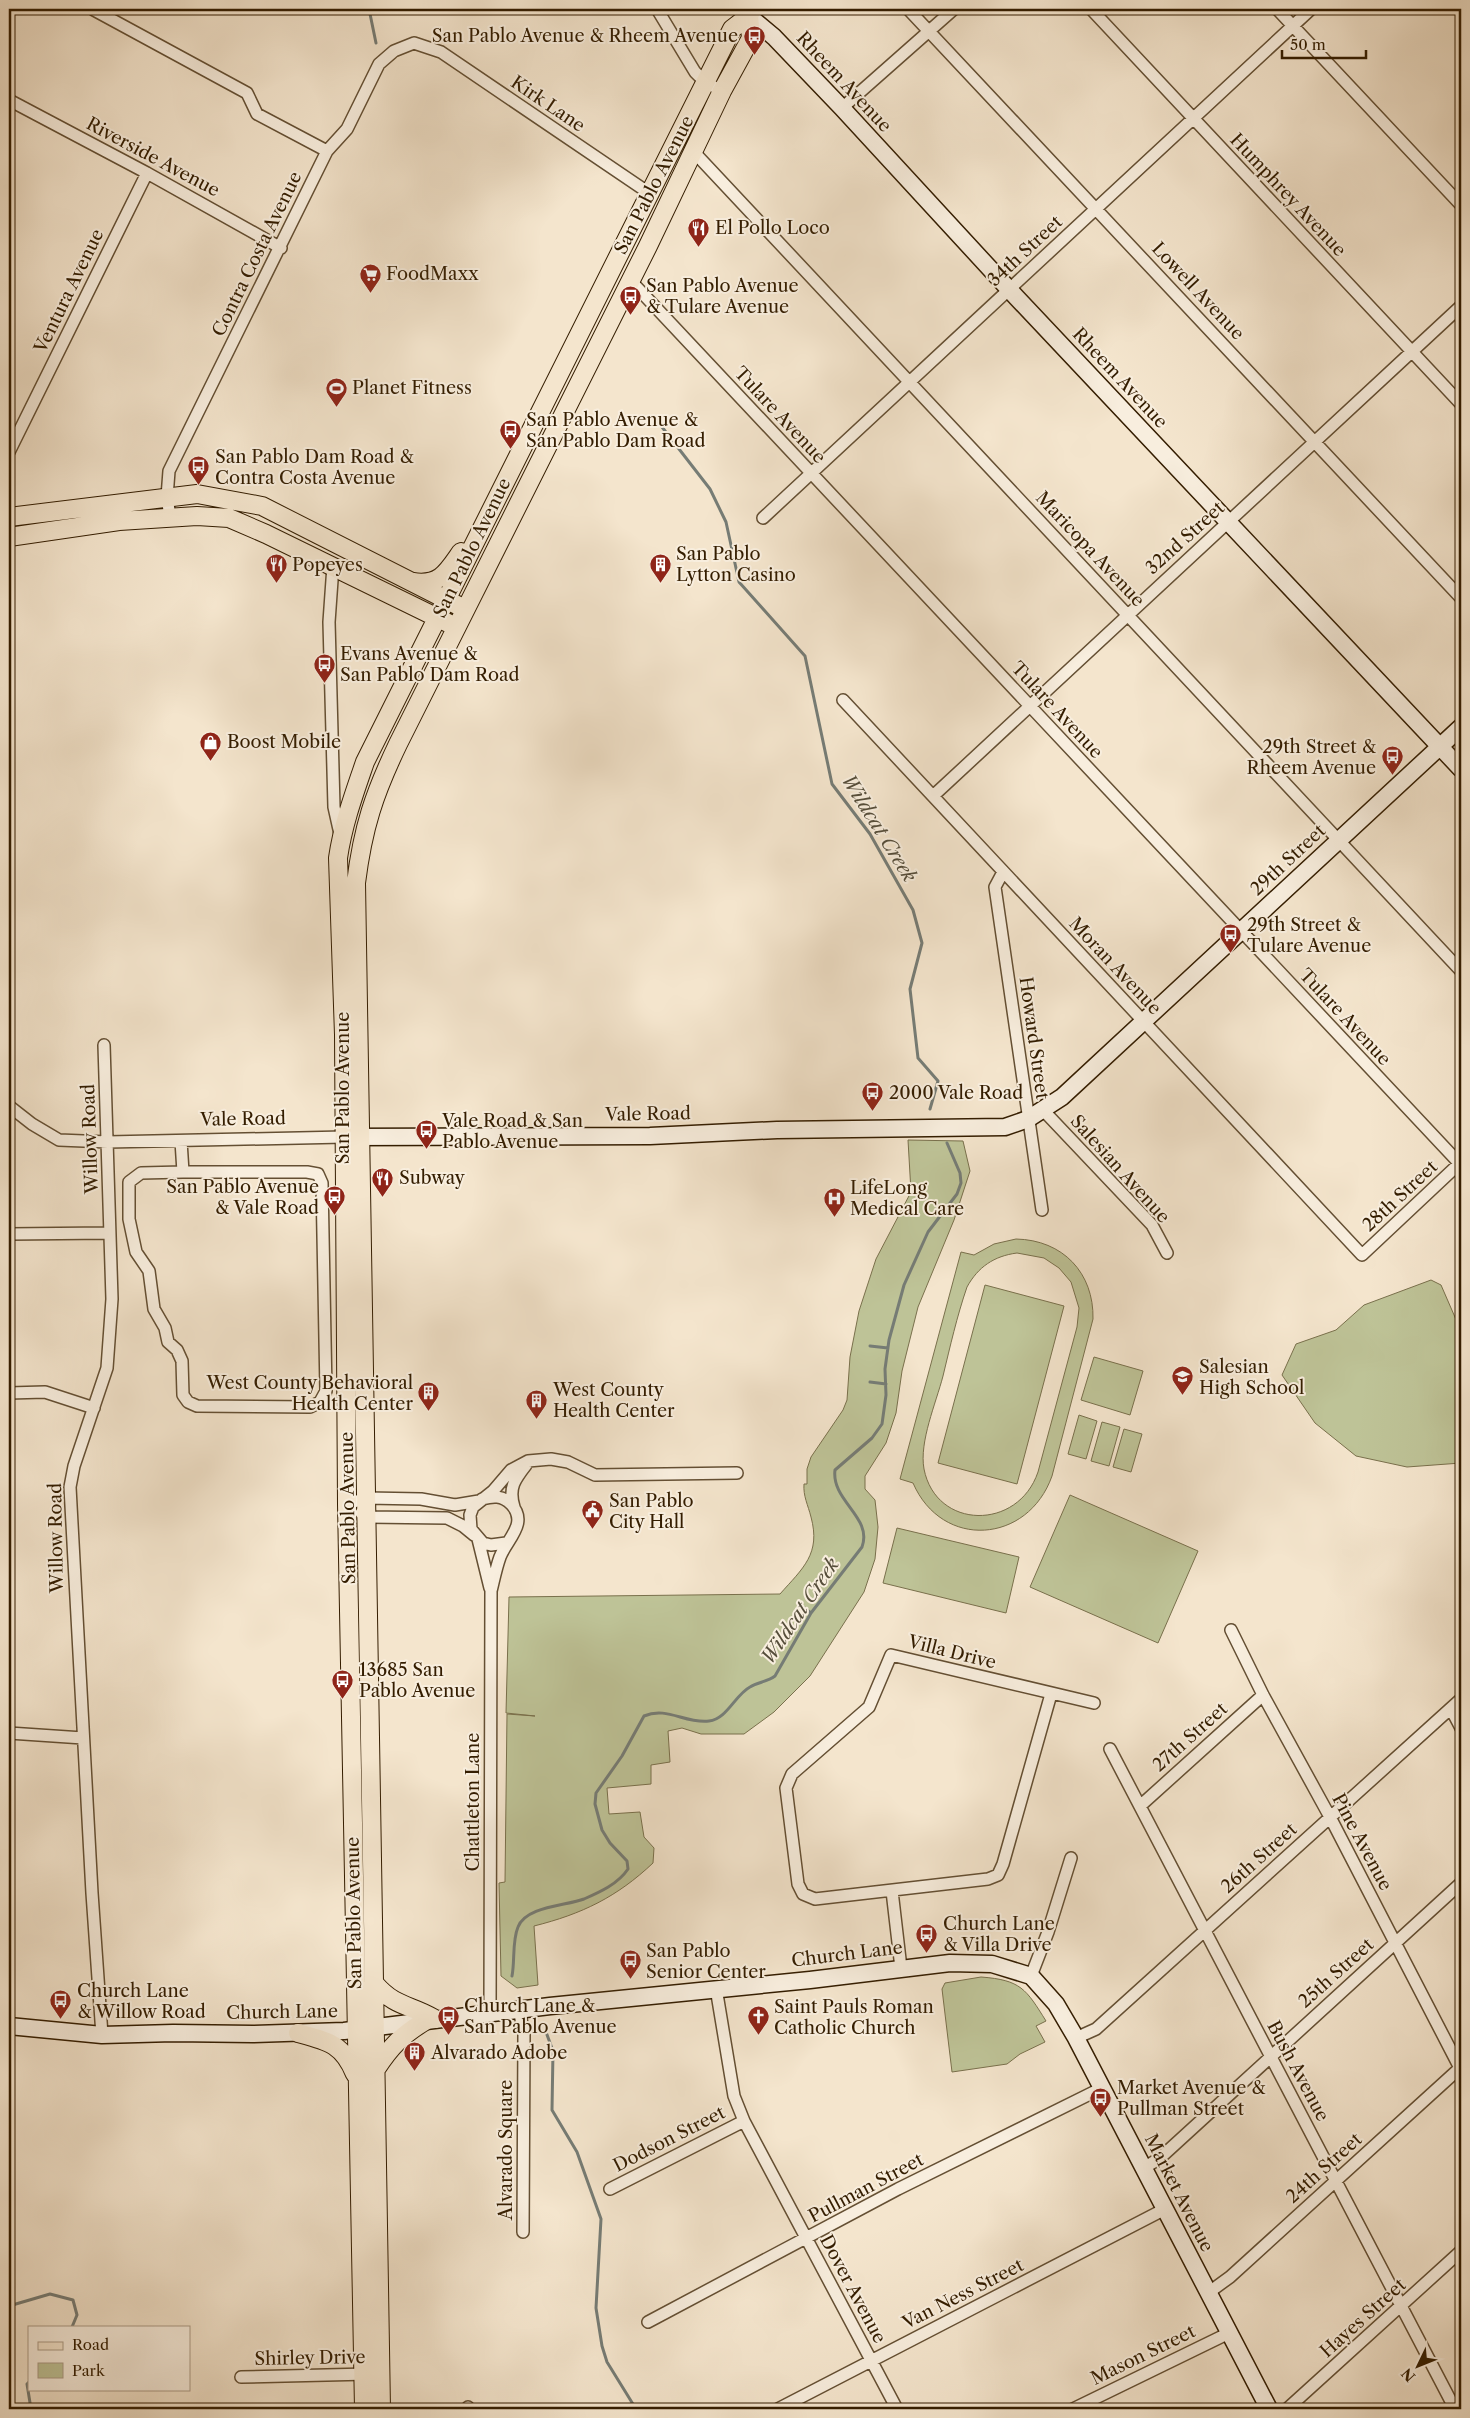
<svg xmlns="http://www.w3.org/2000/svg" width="1470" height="2418" font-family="'Libre Caslon Text',serif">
<rect width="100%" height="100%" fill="#f4e5cd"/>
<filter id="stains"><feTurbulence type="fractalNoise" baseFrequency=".004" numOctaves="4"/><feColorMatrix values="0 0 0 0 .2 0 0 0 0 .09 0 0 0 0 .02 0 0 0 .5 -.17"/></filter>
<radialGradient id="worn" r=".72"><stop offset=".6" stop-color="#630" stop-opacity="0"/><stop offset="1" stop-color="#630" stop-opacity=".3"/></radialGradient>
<path fill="#bec397" stroke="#79704c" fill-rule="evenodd" d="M 908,1140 L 963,1141 L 970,1171 L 954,1220 L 918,1307 L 902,1371 L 896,1413 L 886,1443 L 865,1476 L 865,1489 L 875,1500 L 878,1527 L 875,1559 L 864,1592 L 810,1676 L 774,1712 L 744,1734 L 701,1734 L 682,1728 L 668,1731 L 670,1762 L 651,1765 L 651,1784 L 607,1788 L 609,1814 L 640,1812 L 644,1837 L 654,1848 L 653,1863 C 617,1897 582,1914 534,1926 L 538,1985 L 517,1988 L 501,1976 L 499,1883 L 505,1882 L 507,1714 L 535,1716 L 506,1713 L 509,1597 L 780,1594 C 803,1568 821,1554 811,1517 C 808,1505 803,1496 804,1484 L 807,1484 L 807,1469 L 811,1457 L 843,1410 L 847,1400 L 850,1357 L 859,1311 L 876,1259 L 911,1192 Z
M 1016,1239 C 1063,1240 1094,1273 1093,1319 L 1052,1476 C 1028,1544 942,1550 913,1483 L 900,1479 L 961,1252 L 974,1255 L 994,1244 ZM 1017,1253 L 1044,1258 L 1059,1268 L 1071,1282 L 1079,1308 L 1077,1327 L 1038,1472 C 1018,1531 936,1530 924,1469 C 919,1442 936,1403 943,1376 C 950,1347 957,1316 967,1287 C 978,1267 994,1256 1017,1253 Z
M 1431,1280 L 1441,1285 L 1461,1331 L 1461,1463 L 1407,1467 L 1356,1456 L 1315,1423 L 1282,1375 L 1296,1344 L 1336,1330 L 1364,1305 Z
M 985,1285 L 1064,1306 L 1017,1484 L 938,1463 Z
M 1094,1357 L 1143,1371 L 1130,1415 L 1081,1400 Z
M 1079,1415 L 1097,1421 L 1086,1459 L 1068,1454 Z
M 1102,1422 L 1120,1427 L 1109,1466 L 1091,1461 Z
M 1124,1429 L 1142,1434 L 1131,1472 L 1113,1467 Z
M 1070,1495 L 1198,1551 L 1158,1643 L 1030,1587 Z
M 897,1528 L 1019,1557 L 1006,1613 L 883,1583 Z
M 981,1977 C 1021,1980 1026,1989 1046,2021 L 1036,2026 L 1045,2042 L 1020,2054 L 1007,2064 L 952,2072 L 942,1989 L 945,1983 Z"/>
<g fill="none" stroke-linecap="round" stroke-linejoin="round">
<path stroke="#767c75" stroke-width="3" d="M 369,9 L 376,43
M 655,418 L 710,489 L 726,522 L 739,582 L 805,656 L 832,784 L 870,834 L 913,910 L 922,943 L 910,989 L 918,1058 L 938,1081 L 930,1109
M 870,1346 L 888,1348
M 870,1382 L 886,1384
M 799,1604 L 811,1613
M 512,1976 C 515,1961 512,1941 518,1927 C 526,1906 566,1906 584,1899 C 600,1892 618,1884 628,1869 L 627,1861 L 610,1843 L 602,1830 L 595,1804 L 596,1793 L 622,1756 L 644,1716 C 667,1706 685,1724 709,1721 C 727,1719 735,1695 750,1687 C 758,1682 767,1682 775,1676 L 811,1613 L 862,1547 C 873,1517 831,1501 835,1470 L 872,1438 L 882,1424 L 886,1395 L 885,1369 L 889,1340 L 904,1285 L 928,1232 L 957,1194 L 961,1183 L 960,1173 L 947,1143
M 546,2032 L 553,2051 L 552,2110 L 577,2152 L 601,2219 L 596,2308 L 602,2346 L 607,2362 L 636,2409
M 9,2306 L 50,2294 L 73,2300 L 77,2315 L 72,2327
M 29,2382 L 27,2384 L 31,2409"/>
<defs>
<path id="street" d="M 95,9 L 94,10 L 247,93 L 257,114 L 327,151
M 657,9 L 695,72 L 705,82 L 722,91
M 908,9 L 1461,598
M 1091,9 L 1461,404
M 1277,9 L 1461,205
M 9,100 L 147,173 L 281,248
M 842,108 L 954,9
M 693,151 L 1461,971
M 630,280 L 1460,1164
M 9,452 L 147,173
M 170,517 L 167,497 L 169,471 L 327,151 L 347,129 L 379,64 L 394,51 L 414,43 L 441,52 L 649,193
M 763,518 L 1311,9
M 333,566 L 329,622 L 334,807 L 340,834
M 843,700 L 1362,1255 L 1461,1162
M 933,796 L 1461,306
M 1003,872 L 995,887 L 1042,1210
M 9,1106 L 32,1124 L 59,1140 L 108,1142 L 344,1137
M 1043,1110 L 1152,1225 L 1167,1253
M 181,1141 L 183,1172
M 183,1172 L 307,1172 L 318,1174 L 322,1183 L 326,1391 L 320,1402 L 310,1407 L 197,1406 L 188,1402 L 183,1395 L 182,1361 L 177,1350 L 168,1342 L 165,1328 L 154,1309 L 149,1271 L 136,1252 L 129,1219 L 129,1182 L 141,1173 Z
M 9,1234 L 109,1233
M 9,1393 L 45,1392 L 94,1408
M 482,1499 C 493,1496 502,1495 511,1504 C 529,1523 507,1539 500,1557 C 496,1568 494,1579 491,1591 L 490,2013
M 347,1504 L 367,1498 L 421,1499 L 455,1505 L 479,1501
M 514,1507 C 508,1488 515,1479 526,1465
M 361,1513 L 367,1517 L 447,1518 L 463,1526 L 474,1535
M 478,1539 L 490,1588
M 506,1543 L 491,1545 L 483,1543 L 471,1529 L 470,1515 L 473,1507 L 493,1491 L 511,1470 L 528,1461 L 551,1459 L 568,1462 L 595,1475 L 737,1473
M 1231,1630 L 1263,1695 L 1330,1817 L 1461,2070
M 1051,1694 L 1003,1864 L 998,1875 L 988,1879 L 815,1899 L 803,1894 L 798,1884 L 786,1788 L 792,1774 L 869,1707 L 891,1655 L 1094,1703
M 1451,1709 L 1461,1728
M 9,1733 L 83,1738
M 1110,1749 L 1455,2409
M 1140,1806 L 1263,1695
M 892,1891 L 901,1968
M 1031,1976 L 1048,1932 L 1071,1858
M 716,1988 L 734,2096 L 744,2121 L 897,2409
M 519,2009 L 524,2034 L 523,2232
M 102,2035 L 92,1893 L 70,1487 L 74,1466 L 107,1368 L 112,1299 L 104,1045
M 1076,2038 L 1096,2029 L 1461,1699
M 1144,2168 L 1160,2158 L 1461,1883
M 610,2189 L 744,2121
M 1208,2293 L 1230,2277 L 1461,2067
M 648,2322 L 898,2189 L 1102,2088
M 241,2377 L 368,2374
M 468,2407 L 468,2409
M 778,2409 L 1165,2209
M 1073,2409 L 1229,2333
M 1287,2409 L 1461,2251"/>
<path id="secondary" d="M 749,16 L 774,37 L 842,108 L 1017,298 L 1461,769
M 347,1137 L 650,1136 L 777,1130 L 1005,1127 L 1028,1119 L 1062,1097 L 1461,727
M 9,2026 L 102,2035 L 173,2033 L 253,2034 L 344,2031 L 550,2006 L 810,1980 L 950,1963 L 992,1964 L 1031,1976 L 1056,2004 L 1076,2038 L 1269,2409"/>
<path id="primary" d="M 9,517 L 197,494 L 262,506 L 457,605
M 9,537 L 119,521 L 197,516 L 229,518 L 266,534 L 448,623
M 413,582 C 440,586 447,572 461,552
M 375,1984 C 396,2008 410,2004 435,2019
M 298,2033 C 328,2041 343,2044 355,2074
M 376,2069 C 391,2046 401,2036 425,2021
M 364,2409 L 347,1504 L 344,1035 L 338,858 C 343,824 354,794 365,762 L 732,29 L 749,16 L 752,9
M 381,2409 L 356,883 C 363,827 374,794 398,744 L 648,246 L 722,91 L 751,38 L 749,16"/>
</defs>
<use href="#street" stroke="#644f33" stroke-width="14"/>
<use href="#secondary" stroke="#341d00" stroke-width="19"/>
<use href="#primary" stroke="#341d00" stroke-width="20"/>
<use href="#street" stroke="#f8eede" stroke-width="11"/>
<use href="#secondary" stroke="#f8eede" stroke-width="16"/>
<use href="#primary" stroke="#f4e5cd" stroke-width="18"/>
</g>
<defs>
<symbol id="bus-pin" viewBox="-11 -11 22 30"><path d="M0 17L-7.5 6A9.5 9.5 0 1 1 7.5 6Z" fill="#8f2418" stroke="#f8eede"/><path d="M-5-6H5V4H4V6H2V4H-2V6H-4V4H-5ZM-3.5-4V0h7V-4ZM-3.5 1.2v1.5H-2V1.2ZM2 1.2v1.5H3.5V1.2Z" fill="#fff"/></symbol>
<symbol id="restaurant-pin" viewBox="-11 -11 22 30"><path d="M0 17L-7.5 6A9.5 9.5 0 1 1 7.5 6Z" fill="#8f2418" stroke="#f8eede"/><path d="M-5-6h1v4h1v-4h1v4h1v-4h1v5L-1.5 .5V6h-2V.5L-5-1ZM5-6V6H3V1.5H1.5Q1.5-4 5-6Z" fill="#fff"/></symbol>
<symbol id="supermarket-pin" viewBox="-11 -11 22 30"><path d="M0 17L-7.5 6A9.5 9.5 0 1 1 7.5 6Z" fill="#8f2418" stroke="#f8eede"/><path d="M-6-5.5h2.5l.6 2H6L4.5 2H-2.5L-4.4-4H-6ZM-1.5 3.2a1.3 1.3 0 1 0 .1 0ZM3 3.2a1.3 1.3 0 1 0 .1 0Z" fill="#fff"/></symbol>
<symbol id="stadium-pin" viewBox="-11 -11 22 30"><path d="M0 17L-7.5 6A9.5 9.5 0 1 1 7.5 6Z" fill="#8f2418" stroke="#f8eede"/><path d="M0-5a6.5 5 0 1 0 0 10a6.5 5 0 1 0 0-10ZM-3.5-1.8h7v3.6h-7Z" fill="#fff"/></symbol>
<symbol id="building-pin" viewBox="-11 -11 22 30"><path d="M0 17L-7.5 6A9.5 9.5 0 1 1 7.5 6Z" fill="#8f2418" stroke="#f8eede"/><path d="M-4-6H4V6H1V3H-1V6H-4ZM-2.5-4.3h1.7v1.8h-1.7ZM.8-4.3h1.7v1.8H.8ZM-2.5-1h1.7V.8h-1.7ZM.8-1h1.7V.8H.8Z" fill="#fff"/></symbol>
<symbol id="shop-pin" viewBox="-11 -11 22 30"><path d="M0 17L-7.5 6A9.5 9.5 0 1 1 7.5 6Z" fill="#8f2418" stroke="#f8eede"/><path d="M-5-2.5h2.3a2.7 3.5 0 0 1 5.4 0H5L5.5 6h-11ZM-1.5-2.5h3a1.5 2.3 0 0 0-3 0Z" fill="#fff"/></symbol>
<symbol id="hospital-pin" viewBox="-11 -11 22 30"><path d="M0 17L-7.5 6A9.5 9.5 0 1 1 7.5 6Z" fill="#8f2418" stroke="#f8eede"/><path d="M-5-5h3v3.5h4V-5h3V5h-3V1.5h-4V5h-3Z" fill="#fff"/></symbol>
<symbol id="school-pin" viewBox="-11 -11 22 30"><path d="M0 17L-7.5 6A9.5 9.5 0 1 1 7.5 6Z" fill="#8f2418" stroke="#f8eede"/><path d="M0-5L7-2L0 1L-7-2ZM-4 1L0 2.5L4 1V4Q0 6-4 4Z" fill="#fff"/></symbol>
<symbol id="civic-pin" viewBox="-11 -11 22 30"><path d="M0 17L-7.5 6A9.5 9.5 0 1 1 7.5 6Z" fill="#8f2418" stroke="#f8eede"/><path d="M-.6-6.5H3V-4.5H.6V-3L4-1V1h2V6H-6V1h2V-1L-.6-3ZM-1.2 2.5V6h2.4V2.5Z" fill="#fff"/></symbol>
<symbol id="church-pin" viewBox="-11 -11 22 30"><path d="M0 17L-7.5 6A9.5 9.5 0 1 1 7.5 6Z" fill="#8f2418" stroke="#f8eede"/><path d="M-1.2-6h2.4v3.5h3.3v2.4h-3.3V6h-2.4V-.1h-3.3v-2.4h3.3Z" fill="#fff"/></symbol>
</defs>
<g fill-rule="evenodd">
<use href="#bus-pin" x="742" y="24" width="25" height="34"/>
<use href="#restaurant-pin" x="686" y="216" width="25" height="34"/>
<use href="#supermarket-pin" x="358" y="262" width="25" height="34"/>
<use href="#bus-pin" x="618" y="284" width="25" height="34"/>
<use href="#stadium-pin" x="324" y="376" width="25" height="34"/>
<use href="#bus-pin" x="498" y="418" width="25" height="34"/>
<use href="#bus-pin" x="186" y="454" width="25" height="34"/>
<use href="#building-pin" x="648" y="552" width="25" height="34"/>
<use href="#restaurant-pin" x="264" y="552" width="25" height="34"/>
<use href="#bus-pin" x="312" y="652" width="25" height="34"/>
<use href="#shop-pin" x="198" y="730" width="25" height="34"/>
<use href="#bus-pin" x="1380" y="744" width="25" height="34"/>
<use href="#bus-pin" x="1218" y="922" width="25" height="34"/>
<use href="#bus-pin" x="860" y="1080" width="25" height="34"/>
<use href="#bus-pin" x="414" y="1118" width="25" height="34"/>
<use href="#restaurant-pin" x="370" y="1166" width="25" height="34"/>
<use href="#bus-pin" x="322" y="1184" width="25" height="34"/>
<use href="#hospital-pin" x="822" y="1186" width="25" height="34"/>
<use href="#school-pin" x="1170" y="1364" width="25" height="34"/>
<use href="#building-pin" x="416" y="1380" width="25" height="34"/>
<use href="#building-pin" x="524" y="1388" width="25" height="34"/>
<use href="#civic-pin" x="580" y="1498" width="25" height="34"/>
<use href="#bus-pin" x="330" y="1668" width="25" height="34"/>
<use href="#bus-pin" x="914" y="1922" width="25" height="34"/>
<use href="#bus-pin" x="618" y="1948" width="25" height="34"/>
<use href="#bus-pin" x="48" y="1988" width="25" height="34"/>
<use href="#bus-pin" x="436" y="2004" width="25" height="34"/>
<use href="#church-pin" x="746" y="2004" width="25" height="34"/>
<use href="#building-pin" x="402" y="2040" width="25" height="34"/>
<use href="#bus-pin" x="1088" y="2086" width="25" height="34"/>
</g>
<g text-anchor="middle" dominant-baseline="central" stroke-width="4" stroke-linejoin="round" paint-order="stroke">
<g font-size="18" fill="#341d00" stroke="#f8eede" text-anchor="start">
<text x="738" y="36" text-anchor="end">San Pablo Avenue &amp; Rheem Avenue</text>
<text x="715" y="228">El Pollo Loco</text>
<text x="386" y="274">FoodMaxx</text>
<text x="646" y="286">San Pablo Avenue<tspan x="646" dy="21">&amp; Tulare Avenue</tspan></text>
<text x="352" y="388">Planet Fitness</text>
<text x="526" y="420">San Pablo Avenue &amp;<tspan x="526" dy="21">San Pablo Dam Road</tspan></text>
<text x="215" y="457">San Pablo Dam Road &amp;<tspan x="215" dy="21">Contra Costa Avenue</tspan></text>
<text x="676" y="554">San Pablo<tspan x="676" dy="21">Lytton Casino</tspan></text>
<text x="292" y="565">Popeyes</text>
<text x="340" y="654">Evans Avenue &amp;<tspan x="340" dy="21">San Pablo Dam Road</tspan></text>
<text x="227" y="742">Boost Mobile</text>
<text x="1376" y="747" text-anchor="end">29th Street &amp;<tspan x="1376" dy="21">Rheem Avenue</tspan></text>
<text x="1247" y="925">29th Street &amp;<tspan x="1247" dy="21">Tulare Avenue</tspan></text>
<text x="889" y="1093">2000 Vale Road</text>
<text x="442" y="1121">Vale Road &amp; San<tspan x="442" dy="21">Pablo Avenue</tspan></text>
<text x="399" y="1178">Subway</text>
<text x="319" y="1187" text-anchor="end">San Pablo Avenue<tspan x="319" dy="21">&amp; Vale Road</tspan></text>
<text x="850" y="1188">LifeLong<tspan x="850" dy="21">Medical Care</tspan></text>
<text x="1199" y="1367">Salesian<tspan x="1199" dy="21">High School</tspan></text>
<text x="413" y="1383" text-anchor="end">West County Behavioral<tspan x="413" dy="21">Health Center</tspan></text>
<text x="553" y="1390">West County<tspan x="553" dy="21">Health Center</tspan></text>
<text x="609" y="1501">San Pablo<tspan x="609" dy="21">City Hall</tspan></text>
<text x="359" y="1670">13685 San<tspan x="359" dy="21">Pablo Avenue</tspan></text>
<text x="943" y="1924">Church Lane<tspan x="943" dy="21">&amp; Villa Drive</tspan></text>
<text x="646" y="1951">San Pablo<tspan x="646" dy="21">Senior Center</tspan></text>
<text x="77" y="1991">Church Lane<tspan x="77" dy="21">&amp; Willow Road</tspan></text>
<text x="464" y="2006">Church Lane &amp;<tspan x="464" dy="21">San Pablo Avenue</tspan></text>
<text x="774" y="2007">Saint Pauls Roman<tspan x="774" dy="21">Catholic Church</tspan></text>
<text x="431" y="2053">Alvarado Adobe</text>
<text x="1117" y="2088">Market Avenue &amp;<tspan x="1117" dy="21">Pullman Street</tspan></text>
</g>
<g font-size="18" fill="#341d00" stroke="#f8eede">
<text transform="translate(844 82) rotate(47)">Rheem Avenue</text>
<text transform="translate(548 104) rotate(34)">Kirk Lane</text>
<text transform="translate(153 157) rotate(28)">Riverside Avenue</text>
<text transform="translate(654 185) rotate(-63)">San Pablo Avenue</text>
<text transform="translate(1288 195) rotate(47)">Humphrey Avenue</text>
<text transform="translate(1025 251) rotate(-43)">34th Street</text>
<text transform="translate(257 254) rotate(-64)">Contra Costa Avenue</text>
<text transform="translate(69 291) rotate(-64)">Ventura Avenue</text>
<text transform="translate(1198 291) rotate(47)">Lowell Avenue</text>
<text transform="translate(1120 378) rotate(47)">Rheem Avenue</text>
<text transform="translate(780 415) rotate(47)">Tulare Avenue</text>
<text transform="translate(1185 538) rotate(-42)">32nd Street</text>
<text transform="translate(472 548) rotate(-64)">San Pablo Avenue</text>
<text transform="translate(1090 549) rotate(47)">Maricopa Avenue</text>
<text transform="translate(1057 710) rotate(47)">Tulare Avenue</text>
<text transform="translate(1288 860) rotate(-43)">29th Street</text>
<text transform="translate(1115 966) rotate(47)">Moran Avenue</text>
<text transform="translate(1345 1017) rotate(47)">Tulare Avenue</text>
<text transform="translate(1034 1038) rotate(82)">Howard Street</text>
<text transform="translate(343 1088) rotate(-90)">San Pablo Avenue</text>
<text transform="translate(648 1114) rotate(-1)">Vale Road</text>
<text transform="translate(243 1119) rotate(-1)">Vale Road</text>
<text transform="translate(90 1139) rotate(-92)">Willow Road</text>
<text transform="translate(1120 1169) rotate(48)">Salesian Avenue</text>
<text transform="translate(1400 1196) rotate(-43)">28th Street</text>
<text transform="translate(348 1508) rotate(-91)">San Pablo Avenue</text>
<text transform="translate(56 1538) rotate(-91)">Willow Road</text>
<text transform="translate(952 1652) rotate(14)">Villa Drive</text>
<text transform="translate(1190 1737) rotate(-42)">27th Street</text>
<text transform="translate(473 1802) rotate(-90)">Chattleton Lane</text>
<text transform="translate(1362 1842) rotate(62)">Pine Avenue</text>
<text transform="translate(1259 1858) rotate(-42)">26th Street</text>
<text transform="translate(354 1913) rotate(-91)">San Pablo Avenue</text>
<text transform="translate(847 1954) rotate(-7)">Church Lane</text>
<text transform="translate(1336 1973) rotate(-42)">25th Street</text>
<text transform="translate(282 2012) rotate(-1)">Church Lane</text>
<text transform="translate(1298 2071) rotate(62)">Bush Avenue</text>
<text transform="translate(669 2139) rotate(-27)">Dodson Street</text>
<text transform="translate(506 2150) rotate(-90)">Alvarado Square</text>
<text transform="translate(1324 2168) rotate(-42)">24th Street</text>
<text transform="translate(866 2188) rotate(-28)">Pullman Street</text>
<text transform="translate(1179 2193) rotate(63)">Market Avenue</text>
<text transform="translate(853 2289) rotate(62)">Dover Avenue</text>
<text transform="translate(963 2294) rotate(-27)">Van Ness Street</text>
<text transform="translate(1363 2318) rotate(-42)">Hayes Street</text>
<text transform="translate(1143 2355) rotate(-26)">Mason Street</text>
<text transform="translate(310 2358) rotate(-1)">Shirley Drive</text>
</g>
<g font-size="19" font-style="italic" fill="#554d3a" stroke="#f8eede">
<text transform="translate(879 828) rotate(58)">Wildcat Creek</text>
<text transform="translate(800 1611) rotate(-56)">Wildcat Creek</text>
</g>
</g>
<rect width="1470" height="2418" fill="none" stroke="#f4e5cd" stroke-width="30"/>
<rect x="10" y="10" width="1450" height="2398" fill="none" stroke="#341d00" stroke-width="2.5"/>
<rect x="15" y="15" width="1440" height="2388" fill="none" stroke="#341d00"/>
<rect x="28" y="2326" width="162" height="65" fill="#f8eede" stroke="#aa9a85"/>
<rect x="38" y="2342" width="25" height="8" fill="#f4e5cd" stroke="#aa9a85"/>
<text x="72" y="2350" font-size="15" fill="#341d00">Road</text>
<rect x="38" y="2363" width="25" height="15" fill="#bec397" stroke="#aa9a85"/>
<text x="72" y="2376" font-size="15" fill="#341d00">Park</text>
<g transform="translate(1418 2366) rotate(227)" stroke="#f8eede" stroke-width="4" paint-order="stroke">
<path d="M0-4L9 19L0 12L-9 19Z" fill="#341d00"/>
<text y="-8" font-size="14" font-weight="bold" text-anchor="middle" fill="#341d00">N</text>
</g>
<path d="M1282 50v8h84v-8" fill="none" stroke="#341d00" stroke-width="2.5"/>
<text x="1290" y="50" font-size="15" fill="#341d00" stroke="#f8eede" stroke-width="4" paint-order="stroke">50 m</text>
<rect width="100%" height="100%" filter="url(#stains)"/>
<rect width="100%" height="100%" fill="url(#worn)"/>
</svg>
